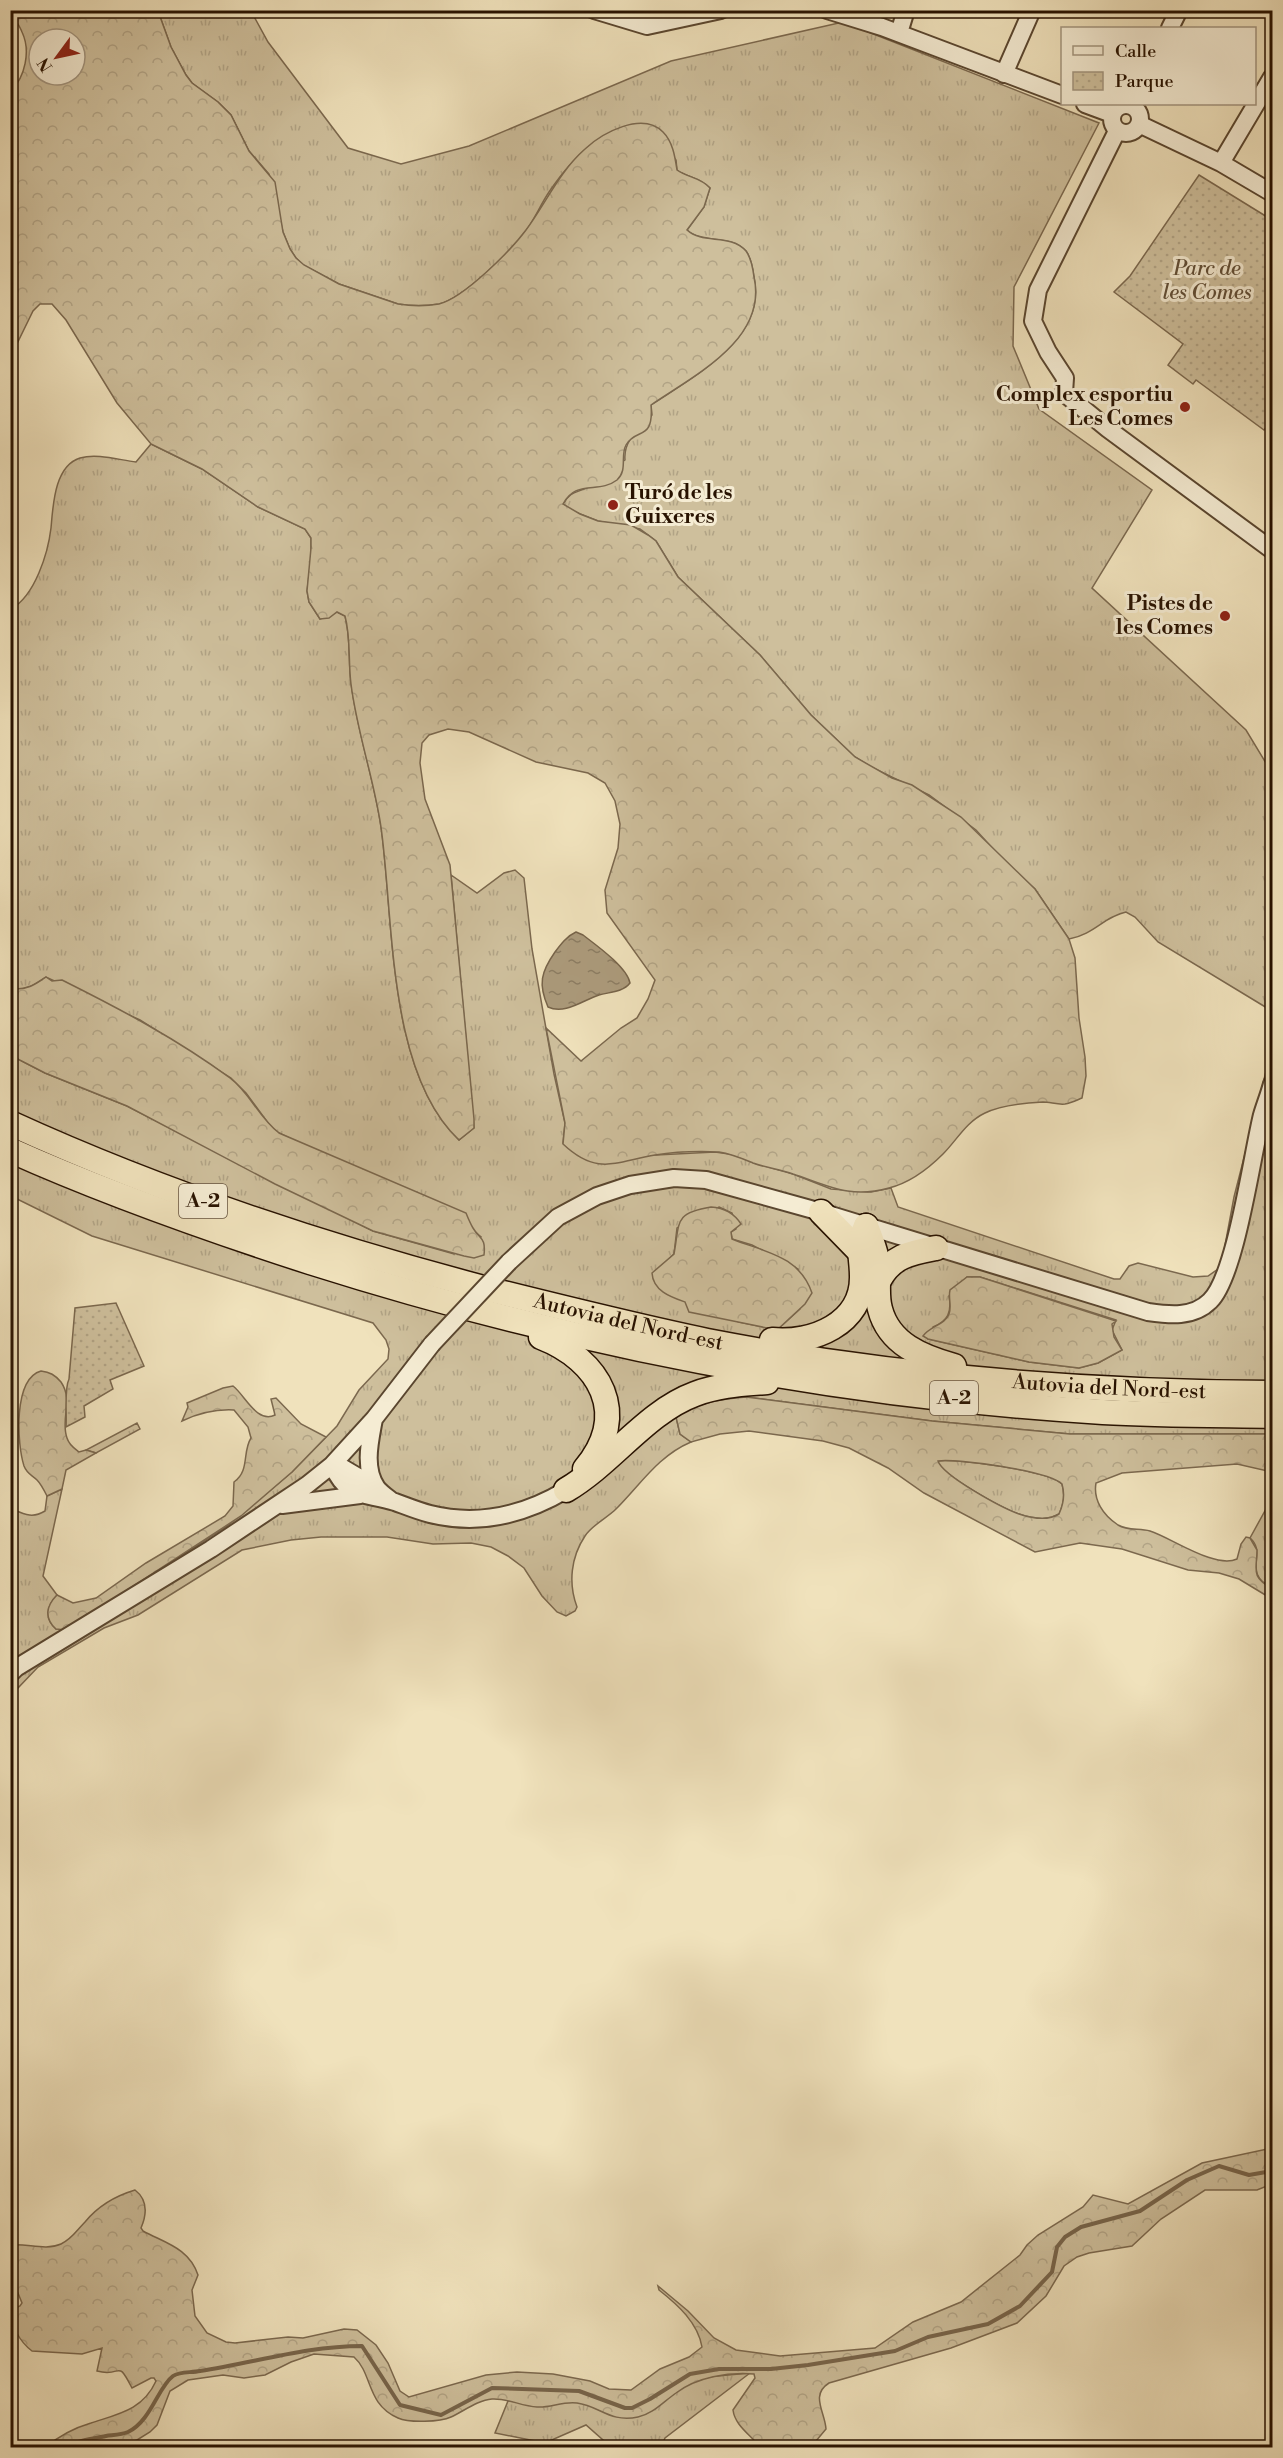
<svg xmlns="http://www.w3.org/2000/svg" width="1283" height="2458" font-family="'Libre Bodoni',serif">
<defs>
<pattern id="grass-tufts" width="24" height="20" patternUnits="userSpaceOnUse" patternTransform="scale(1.5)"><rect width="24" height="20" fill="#cebf9c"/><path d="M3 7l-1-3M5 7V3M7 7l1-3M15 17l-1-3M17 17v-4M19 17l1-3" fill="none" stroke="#b1a385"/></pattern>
<pattern id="forest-crowns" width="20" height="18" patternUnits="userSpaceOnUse" patternTransform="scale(1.5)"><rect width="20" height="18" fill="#cebf9c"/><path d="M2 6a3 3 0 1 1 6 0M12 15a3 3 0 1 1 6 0" fill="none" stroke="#b1a385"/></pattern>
<pattern id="park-dots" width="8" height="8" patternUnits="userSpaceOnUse" patternTransform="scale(1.5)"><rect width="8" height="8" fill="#cebf9c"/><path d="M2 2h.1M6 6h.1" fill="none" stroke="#b1a385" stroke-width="1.8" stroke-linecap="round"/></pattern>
<pattern id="water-ripples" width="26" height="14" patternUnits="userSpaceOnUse" patternTransform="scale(1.5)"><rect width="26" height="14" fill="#ac9b7c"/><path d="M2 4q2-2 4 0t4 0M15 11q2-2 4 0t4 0" fill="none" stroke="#8c7d63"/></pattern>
</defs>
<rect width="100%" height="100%" fill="#f0e2bc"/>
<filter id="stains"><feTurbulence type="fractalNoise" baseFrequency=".00333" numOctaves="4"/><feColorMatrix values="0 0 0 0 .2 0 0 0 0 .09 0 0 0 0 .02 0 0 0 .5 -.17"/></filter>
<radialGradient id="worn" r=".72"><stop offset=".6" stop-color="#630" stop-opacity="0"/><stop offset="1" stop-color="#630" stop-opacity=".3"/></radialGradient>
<path fill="url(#grass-tufts)" stroke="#7b684e" stroke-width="1.5" fill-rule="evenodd" d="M 158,11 L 251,11 L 268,42 L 348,148 L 401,164 L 469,146 L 671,61 L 843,22 L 1099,123 L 1014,287 L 1013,346 L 1039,409 L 1152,490 L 1092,588 L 1246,730 L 1272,773 L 1272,1011 L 1158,942 L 1135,917 L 1126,912 C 1103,917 1095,934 1069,939 L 1035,889 L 1005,862 L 976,830 L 929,795 L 873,768 L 855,757 L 811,715 L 760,655 L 678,577 L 656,541 L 640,529 L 598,521 L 570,510 L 563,504 C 572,489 577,494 590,486 C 602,478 613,468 625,460 C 623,440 640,428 652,415 L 651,405 C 693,377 768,338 754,277 C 753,269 751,258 746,251 C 730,234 703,244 687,230 L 704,207 L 710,188 C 700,177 688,178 677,170 L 676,160 L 646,124 C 604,124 572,158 549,192 C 541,204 535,218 526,231 C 511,251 463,299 439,304 C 426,306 411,306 398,304 L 339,284 L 303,265 L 296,258 L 290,249 L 283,232 L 269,174 L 249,151 L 231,115 L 218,102 L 192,83 L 186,75 L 171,47 Z
M 151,444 L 202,469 L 258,507 L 305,529 L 311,538 L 311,559 L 307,591 L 309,602 L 320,619 L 337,612 L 345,616 C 351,638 348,661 351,683 C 357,732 374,778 381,827 C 394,919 387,1072 459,1140 L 474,1128 L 451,875 L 477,893 L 504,873 L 515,870 L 524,878 L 532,949 L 554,1074 L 565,1123 L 563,1143 L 656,1155 L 715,1152 L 736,1155 L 754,1163 L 793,1174 L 831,1189 L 871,1192 L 891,1188 L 898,1207 L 1114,1279 L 1120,1279 L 1129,1266 L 1138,1263 L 1193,1277 L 1208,1276 L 1221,1267 L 1234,1197 L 1272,1048 L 1272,1434 L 1070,1434 L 932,1421 L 746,1397 L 701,1405 L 676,1417 L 680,1434 L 691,1442 C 658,1456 641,1484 616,1509 C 607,1518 592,1525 585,1536 C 571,1557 568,1583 577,1607 L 575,1611 L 566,1616 L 557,1612 L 542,1596 L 524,1568 L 508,1556 L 491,1547 L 471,1543 L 433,1544 L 387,1537 L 321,1537 L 291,1540 L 242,1550 L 138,1615 L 104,1628 L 38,1667 L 17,1689 L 10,1679 L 10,1508 C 24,1514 32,1519 45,1511 L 47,1496 L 62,1489 L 43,1576 L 57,1595 C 47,1606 44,1618 56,1629 L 99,1609 L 227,1526 L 292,1472 L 337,1426 L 359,1390 L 388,1359 L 389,1349 L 386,1340 L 373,1323 L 92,1236 L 11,1196 L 11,1062 L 18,1059 L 45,1073 L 127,1106 L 373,1231 L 454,1254 L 481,1237 L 474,1231 L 279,1133 L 271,1127 L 246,1093 L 231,1078 L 140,1020 L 46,977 C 34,985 27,990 13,989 L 11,986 L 11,609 C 35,596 48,553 51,528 C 53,507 54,466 80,458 C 97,453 119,460 136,462 ZM 719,1207 L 732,1213 L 736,1229 L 731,1232 L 732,1239 L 752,1245 L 798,1269 L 800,1309 L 777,1330 L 739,1322 L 667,1294 L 669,1259 L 674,1254 L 677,1228 ZM 967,1277 L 980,1277 L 1116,1320 L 1112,1330 L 1122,1350 L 1098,1363 L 1079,1368 L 1029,1362 L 928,1339 L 933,1327 C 948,1321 952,1312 949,1296 Z
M 137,1423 L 140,1429 L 96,1453 L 86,1450 Z
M 937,1461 C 956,1458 1050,1471 1062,1484 C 1065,1495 1064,1503 1059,1514 C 1048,1521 1031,1518 1019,1514 C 1002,1508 943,1476 937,1461 Z
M 1272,1498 L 1272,1588 C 1241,1573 1268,1553 1250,1538 Z
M 750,2373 L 665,2438 L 661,2447 L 611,2447 L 586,2425 L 545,2443 L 495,2433 L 508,2401 L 576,2397 L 613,2411 L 696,2378 Z"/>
<path fill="url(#forest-crowns)" stroke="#7b684e" stroke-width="1.5" fill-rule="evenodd" d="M 11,10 L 158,11 L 171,47 L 186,75 L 192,83 L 218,102 L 231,115 L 249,151 L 275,182 L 283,232 L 290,249 L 296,258 L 304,265 L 339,284 L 398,304 C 411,306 427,306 439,304 C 464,298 511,250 526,230 C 546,203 559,172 585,149 C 602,133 642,111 663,132 C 673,142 675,157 677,170 C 688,178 700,177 710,188 L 704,207 L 687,230 C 703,245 730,233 746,251 C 751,258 753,269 754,277 C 768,340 693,376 651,405 C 654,442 636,427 626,445 C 620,456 628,470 617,480 C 599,494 576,479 563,504 L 580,514 L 598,521 L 631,525 L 648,535 L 656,541 L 678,577 L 760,655 L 811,715 L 855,757 L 892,778 L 912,785 L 961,817 L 1035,889 L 1069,939 L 1075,958 L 1079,1018 L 1085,1057 L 1086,1076 L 1082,1098 C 1077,1100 1071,1103 1065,1104 C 1058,1105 1050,1102 1043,1102 C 1024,1103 1002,1105 985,1113 C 966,1122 957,1140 943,1154 C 929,1168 909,1183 889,1188 C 850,1199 829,1186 793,1174 C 780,1169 766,1168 753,1163 C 741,1158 732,1154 719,1152 C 699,1151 674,1152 655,1155 C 615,1162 597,1176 563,1144 L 565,1123 L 546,1028 L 581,1061 L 621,1028 L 637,1018 L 648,999 L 655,980 L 607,913 L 605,890 L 618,848 L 620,824 L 615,801 L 605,783 L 588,773 L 536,762 L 469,732 L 448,729 L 429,735 L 422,743 L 420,763 L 425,799 L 450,865 L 474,1119 L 474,1128 L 459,1140 C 387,1072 394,919 381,827 C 374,779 357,732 351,684 C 348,661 351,638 345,616 L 337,612 L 329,618 L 320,619 L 309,602 L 307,591 L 311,548 L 311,538 L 305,529 L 258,507 L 202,469 L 151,444 L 117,403 L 66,320 L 52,304 L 40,304 L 33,311 L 11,356 L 11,91 C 25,77 31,51 22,32 C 19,24 13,18 11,10 ZM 39,39 L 75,39 L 75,75 L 39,75 Z
M 46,977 L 52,981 L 62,980 C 120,1009 177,1039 230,1078 C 250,1093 259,1118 279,1133 L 466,1213 C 468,1218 470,1223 473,1228 C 480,1240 486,1237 484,1255 L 474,1258 L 464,1256 L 373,1231 L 275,1184 L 127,1106 L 45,1073 L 18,1059 L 11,1062 L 11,986 L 13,989 C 27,990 35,985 46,977 Z
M 711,1207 C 725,1208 734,1213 741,1224 L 731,1232 L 732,1239 C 764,1252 799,1255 812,1293 L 805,1304 L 777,1330 L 689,1312 L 685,1302 C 671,1297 653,1291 652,1273 L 674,1254 C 680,1223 673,1213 711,1207 Z
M 967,1277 L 980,1277 L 1116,1321 L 1112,1324 L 1114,1337 L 1122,1350 L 1098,1363 L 1079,1368 L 1029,1362 L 928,1339 L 923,1336 C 930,1326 945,1325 949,1314 C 952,1306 948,1298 950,1290 Z
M 41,1371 C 50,1372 55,1375 61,1382 C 74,1401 60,1419 67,1438 C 69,1445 74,1448 79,1452 L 86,1450 L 96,1453 L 66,1470 L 62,1489 L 47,1496 C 44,1490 41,1484 37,1480 C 32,1475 27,1474 24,1466 C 17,1444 13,1379 41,1371 Z
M 233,1386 C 245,1395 257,1424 275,1415 L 271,1399 L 276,1398 L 301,1424 L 326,1437 L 292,1472 L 241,1516 L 66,1630 L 56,1629 C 44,1618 46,1606 57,1595 L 73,1603 L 96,1598 L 146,1563 L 225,1516 L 233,1506 L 234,1482 C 250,1471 242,1452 251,1438 L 248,1427 L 234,1410 C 216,1409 199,1413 182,1421 L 188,1407 L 187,1403 L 223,1388 Z
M 746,1397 L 932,1421 L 1070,1434 L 1272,1434 L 1272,1472 L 1237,1464 L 1122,1473 L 1096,1483 C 1093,1500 1103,1515 1118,1525 C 1128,1531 1139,1528 1150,1531 C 1172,1538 1215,1569 1237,1559 L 1241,1544 L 1246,1537 L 1250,1538 L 1257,1550 C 1257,1569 1250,1577 1272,1588 L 1272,1599 L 1239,1579 L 1219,1573 L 1188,1570 L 1122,1549 L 1080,1543 L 1035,1552 L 924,1493 L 888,1468 L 849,1448 L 823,1441 L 749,1431 L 720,1434 L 691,1442 L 680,1434 L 676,1417 C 696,1403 721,1399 746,1397 ZM 938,1461 C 956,1458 1050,1471 1062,1484 C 1065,1494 1064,1503 1059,1514 C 1048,1521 1031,1518 1019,1514 C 1002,1508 943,1476 938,1461 Z
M 1272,2148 L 1272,2184 L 1257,2190 L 1205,2190 L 1161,2219 L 1132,2246 L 1089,2253 L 1077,2257 L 1064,2266 L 1046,2296 L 1017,2323 L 951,2348 L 829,2383 C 810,2395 825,2412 826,2429 L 811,2447 L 760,2447 C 751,2435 735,2426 733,2410 L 755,2378 L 754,2374 C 728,2372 697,2377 676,2393 C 663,2402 653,2414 638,2417 C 610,2423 600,2406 577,2403 C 563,2401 550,2408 537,2407 C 521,2406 507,2398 492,2399 C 478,2400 464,2411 451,2417 C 440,2422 409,2423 398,2418 C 366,2404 373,2374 354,2357 L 314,2354 L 291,2362 L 265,2375 L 244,2378 L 223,2375 L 188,2380 L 170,2391 L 157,2425 L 150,2432 L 137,2440 L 122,2445 L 46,2447 C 59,2436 74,2428 91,2423 C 118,2414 143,2410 156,2381 L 154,2378 L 151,2378 L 132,2388 C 116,2357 123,2378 97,2371 L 102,2348 L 82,2354 L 32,2351 C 20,2342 10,2325 11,2310 L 20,2306 L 22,2303 L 11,2276 L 11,2245 C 27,2243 45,2251 61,2244 C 72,2239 77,2230 85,2222 C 98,2206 115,2196 135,2190 C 148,2200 147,2214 141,2228 L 143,2231 C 165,2243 189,2248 198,2275 L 192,2290 L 195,2316 L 207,2333 L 226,2342 L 235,2343 L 288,2337 L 303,2338 L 344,2329 L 357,2330 L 376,2345 L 388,2363 L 400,2391 L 409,2397 L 486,2375 L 517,2372 L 553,2374 L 590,2381 L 609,2389 L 631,2390 L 660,2369 L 689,2357 L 702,2347 C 698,2323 678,2305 659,2290 L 658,2286 L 688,2311 L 714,2338 L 736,2350 L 780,2356 L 875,2348 L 913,2322 L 961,2302 L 1020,2255 L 1027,2245 L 1038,2235 L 1083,2207 L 1093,2195 L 1128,2204 L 1202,2163 Z"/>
<path fill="url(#park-dots)" stroke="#7b684e" stroke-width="1.5" d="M 1199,175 L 1272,220 L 1272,421 L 1264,430 L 1196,380 L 1193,384 L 1168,365 L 1183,344 L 1114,292 L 1130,276 Z
M 116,1303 L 144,1366 L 110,1380 L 113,1389 L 84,1406 L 85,1417 L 66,1427 C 67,1413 64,1389 69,1379 L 75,1308 Z"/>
<path fill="url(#water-ripples)" stroke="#77644a" stroke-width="1.5" d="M 576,932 L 583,935 C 596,945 627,967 630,983 C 623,992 610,992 599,995 C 583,1000 565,1015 548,1007 C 538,984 541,972 555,952 C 561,944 567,936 576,932 Z"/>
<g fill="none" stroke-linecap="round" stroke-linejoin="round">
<path stroke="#77644a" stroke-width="4" d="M 62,2448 C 76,2441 90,2439 106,2436 C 113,2435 121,2435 128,2432 C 151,2421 158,2387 173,2376 C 180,2371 191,2373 200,2371 C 254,2363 306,2346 362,2346 L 400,2405 L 441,2415 L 492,2388 L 579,2391 L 625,2408 L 632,2408 L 650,2399 L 690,2374 L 719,2369 L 771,2369 L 808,2365 L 895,2351 L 928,2337 L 988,2324 L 1020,2306 L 1052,2272 L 1057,2247 L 1065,2237 L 1081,2227 L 1140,2211 L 1187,2180 L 1219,2166 L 1249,2175 L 1272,2171"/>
<defs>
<path id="minor" d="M 594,10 L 647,26 L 721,10
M 827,10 L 882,27 L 1062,95
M 1170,28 L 1179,10
M 899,33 L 906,10
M 1004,74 L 1032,10
M 1085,104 L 1112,114
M1112 119a14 14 0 1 1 28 0a14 14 0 1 1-28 0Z
M 1139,124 L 1221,163 L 1272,193
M 1117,131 L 1038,290 L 1033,321 L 1048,352 L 1065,378 L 1064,393 L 1108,429 L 1272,550
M 1221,163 L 1272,77
M 509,1262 L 558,1217 L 597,1196 L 630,1185 L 674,1178 L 706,1180 L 821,1212 L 1148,1312 C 1169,1315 1193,1318 1210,1301 C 1236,1276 1252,1155 1262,1115 C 1265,1105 1269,1095 1272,1084
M 374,1419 C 370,1441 363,1468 377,1488 C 381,1493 387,1497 392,1501
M 332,1465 C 348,1500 363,1492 395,1502 C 406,1506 418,1511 430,1514 C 478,1526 524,1515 566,1490
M 332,1465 L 343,1468 L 377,1488
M 282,1505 L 360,1495
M 10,1674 L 16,1668 L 211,1549 L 307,1485 L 332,1465 L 374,1419 L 432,1344"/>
<g id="highway">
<path id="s1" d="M 10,1123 C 165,1194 327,1247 491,1290 C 563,1308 635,1326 707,1341 C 893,1377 1084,1392 1272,1393"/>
<path d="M 10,1150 C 108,1194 208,1229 310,1262 C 566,1343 834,1396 1103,1412 C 1159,1415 1216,1415 1272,1416"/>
<path d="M 821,1212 L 858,1250"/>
<path d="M 866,1226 C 871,1239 877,1253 878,1267 C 879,1281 876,1295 880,1309 C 889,1344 922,1357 954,1366"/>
<path d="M 879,1280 C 892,1256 910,1253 936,1248"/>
<path d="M 541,1337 C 600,1360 631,1414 585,1469"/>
<path d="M 772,1340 C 812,1344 863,1324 862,1276 C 862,1255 856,1248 866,1226"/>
<path d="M 566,1490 C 612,1463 646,1412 695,1394 C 718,1385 742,1384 767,1382"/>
</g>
</defs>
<use href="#minor" stroke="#5a462f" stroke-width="20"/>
<use href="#highway" stroke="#281200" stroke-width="27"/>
<use href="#minor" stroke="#f5ecd3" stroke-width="16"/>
<use href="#highway" stroke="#f0e2bc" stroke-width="24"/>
<defs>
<path id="minor-bridge" d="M 432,1344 L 509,1262"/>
</defs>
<use href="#minor-bridge" stroke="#5a462f" stroke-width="20" stroke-linecap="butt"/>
<use href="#minor-bridge" stroke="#f5ecd3" stroke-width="16"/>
</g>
<g fill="#8f2418" stroke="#f5ecd3" stroke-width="2">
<circle cx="1185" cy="407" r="6"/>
<circle cx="613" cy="505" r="6"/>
<circle cx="1225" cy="616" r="6"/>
</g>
<g text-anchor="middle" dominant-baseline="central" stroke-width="6" stroke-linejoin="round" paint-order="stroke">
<g fill="#f5ecd3" stroke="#66533f" stroke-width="1.5">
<rect x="179" y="1184" width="48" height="34" rx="4.5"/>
<rect x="930" y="1381" width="48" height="34" rx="4.5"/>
</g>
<g font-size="20" font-weight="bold" fill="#281200">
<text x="203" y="1201">A-2</text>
<text x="954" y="1398">A-2</text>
</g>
<g font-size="21" font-style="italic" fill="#624f37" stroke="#f5ecd3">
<text x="1207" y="269">Parc de<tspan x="1207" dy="24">les Comes</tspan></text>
</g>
<g font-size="21" font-weight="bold" fill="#281200" stroke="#f5ecd3" text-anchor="end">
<text x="1173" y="395">Complex esportiu<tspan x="1173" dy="24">Les Comes</tspan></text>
<text x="625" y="493" text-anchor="start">Turó de les<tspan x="625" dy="24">Guixeres</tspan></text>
<text x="1213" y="604">Pistes de<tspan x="1213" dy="24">les Comes</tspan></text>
</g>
<g font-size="21" fill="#281200" stroke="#f5ecd3">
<text stroke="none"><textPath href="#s1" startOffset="651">Autovia del Nord-est</textPath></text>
<text stroke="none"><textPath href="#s1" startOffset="1137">Autovia del Nord-est</textPath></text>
</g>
</g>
<rect width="1283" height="2458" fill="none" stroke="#f0e2bc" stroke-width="36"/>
<rect x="12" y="12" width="1259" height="2434" fill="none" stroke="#281200" stroke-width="3"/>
<rect x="18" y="18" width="1247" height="2422" fill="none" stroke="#281200" stroke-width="1.5"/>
<rect x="1061" y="27" width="195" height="78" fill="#f5ecd3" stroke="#a3957f" stroke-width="1.5"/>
<rect x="1073" y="46" width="30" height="9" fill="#f5ecd3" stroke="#a3957f" stroke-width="1.5"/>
<text x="1115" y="57" font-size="18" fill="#281200">Calle</text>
<rect x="1073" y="72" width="30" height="18" fill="url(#park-dots)" stroke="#a3957f" stroke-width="1.5"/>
<text x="1115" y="87" font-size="18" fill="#281200">Parque</text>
<g transform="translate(57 57) rotate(237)"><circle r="28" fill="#f5ecd3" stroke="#a3957f" stroke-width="1.5"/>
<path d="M0-4.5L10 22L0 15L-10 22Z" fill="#8f2418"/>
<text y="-9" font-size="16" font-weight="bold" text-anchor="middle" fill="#281200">N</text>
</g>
<rect width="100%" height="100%" filter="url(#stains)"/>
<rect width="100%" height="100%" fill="url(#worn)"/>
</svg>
